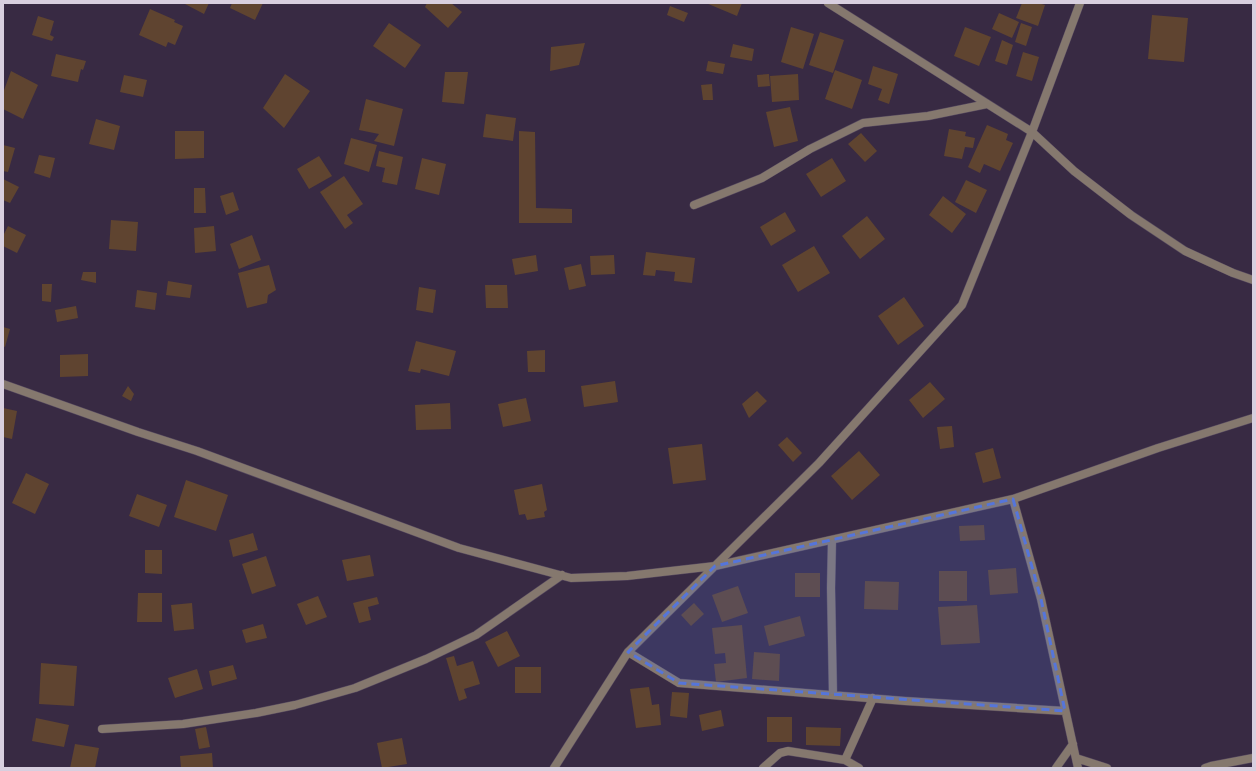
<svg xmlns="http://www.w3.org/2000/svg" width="1256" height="771" font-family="Arial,sans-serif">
<rect width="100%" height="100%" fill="#382a43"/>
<path fill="#5f4430" d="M 185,3 L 209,3 L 204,14 L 185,4 Z
M 232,3 L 263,3 L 255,20 L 230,8 Z
M 427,3 L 451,3 L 462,12 L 448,28 L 425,7 Z
M 706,3 L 742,3 L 737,16 Z
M 1022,3 L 1038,3 L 1045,5 L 1038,26 L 1016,18 Z
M 670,6 L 688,13 L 684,22 L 667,15 Z
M 150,9 L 175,20 L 174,22 L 183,26 L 175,45 L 168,42 L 166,47 L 139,35 Z
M 999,13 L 1019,22 L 1012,38 L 992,29 Z
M 1152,15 L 1188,18 L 1184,62 L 1148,59 Z
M 38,16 L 54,21 L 50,35 L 54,37 L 52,41 L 32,35 Z
M 389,23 L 421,45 L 405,68 L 373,46 Z
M 1021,23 L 1032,27 L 1026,46 L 1015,42 Z
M 791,27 L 814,34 L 803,69 L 781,62 Z
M 965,27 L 991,37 L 979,66 L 954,56 Z
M 820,32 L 844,40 L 833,73 L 809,65 Z
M 1002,40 L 1013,45 L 1007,65 L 995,61 Z
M 585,43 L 579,65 L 550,71 L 551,47 Z
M 733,44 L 754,49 L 752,61 L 730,57 Z
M 1023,52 L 1039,57 L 1032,81 L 1016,76 Z
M 56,54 L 86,61 L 83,70 L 81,69 L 78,82 L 51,76 Z
M 708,61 L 725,64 L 723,74 L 706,71 Z
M 873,66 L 898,74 L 889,104 L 878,100 L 882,89 L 868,84 Z
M 835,70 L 862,80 L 852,109 L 825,99 Z
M 11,71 L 38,85 L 23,119 L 3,109 L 3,93 Z
M 445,72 L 468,72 L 464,104 L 442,102 Z
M 285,74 L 310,91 L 284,128 L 263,108 Z
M 769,74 L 770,86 L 758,87 L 757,75 Z
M 798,74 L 799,100 L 772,102 L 770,76 Z
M 124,75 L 147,80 L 143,97 L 120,92 Z
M 712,84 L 713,100 L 703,100 L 701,85 Z
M 366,99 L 403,109 L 394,146 L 374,141 L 379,134 L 359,130 Z
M 790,107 L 798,141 L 774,147 L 766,112 Z
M 486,114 L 516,118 L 513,141 L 483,137 Z
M 96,119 L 120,126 L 114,150 L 89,144 Z
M 987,125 L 1008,134 L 1006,140 L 1013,143 L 1000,171 L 984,164 L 980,173 L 968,167 Z
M 949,129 L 966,132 L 965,136 L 975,138 L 973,148 L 965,147 L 962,159 L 944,156 Z
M 175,131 L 204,131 L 204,158 L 175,159 Z
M 519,131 L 535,132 L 536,208 L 572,209 L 572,223 L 519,223 Z
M 861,133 L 877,151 L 865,162 L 848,144 Z
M 351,138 L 377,145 L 369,172 L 344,164 Z
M 3,145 L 15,148 L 8,172 L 3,171 Z
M 379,151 L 403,157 L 397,185 L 382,182 L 385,168 L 376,166 Z
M 39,155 L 55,158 L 50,178 L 34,173 Z
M 319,156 L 332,176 L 309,189 L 297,169 Z
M 422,158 L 446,164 L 439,195 L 415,189 Z
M 832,158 L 846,181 L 821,197 L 806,174 Z
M 344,176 L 363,204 L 347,215 L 353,223 L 345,229 L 320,192 Z
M 3,179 L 19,187 L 10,203 L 3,200 Z
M 966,180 L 987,190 L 976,213 L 955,202 Z
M 194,188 L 205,188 L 206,213 L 194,213 Z
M 233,192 L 239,210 L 226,215 L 220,196 Z
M 943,196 L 966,214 L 952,233 L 929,215 Z
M 785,212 L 796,231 L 771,246 L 760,227 Z
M 867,216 L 885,239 L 860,259 L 842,236 Z
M 111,220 L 138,222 L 136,251 L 109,249 Z
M 8,226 L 26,235 L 17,253 L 3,246 L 3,236 Z
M 214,226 L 216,251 L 195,253 L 194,228 Z
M 252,235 L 261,260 L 239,269 L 230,244 Z
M 814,246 L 830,273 L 798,292 L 782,265 Z
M 646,252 L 695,258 L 692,283 L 674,281 L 675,272 L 656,270 L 655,276 L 643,275 Z
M 536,255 L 538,271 L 515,275 L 512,259 Z
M 614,255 L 615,274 L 591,275 L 590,256 Z
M 581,264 L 586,286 L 569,290 L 564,268 Z
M 269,265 L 276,290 L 268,295 L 267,303 L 247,308 L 238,273 Z
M 83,272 L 96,272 L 96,283 L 81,280 Z
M 168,281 L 192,285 L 190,298 L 166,295 Z
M 42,284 L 52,284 L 51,302 L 42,301 Z
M 485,285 L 507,285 L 508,308 L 486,308 Z
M 419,287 L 436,290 L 433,313 L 416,310 Z
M 137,290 L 157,293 L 155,310 L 135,307 Z
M 904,297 L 924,326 L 898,345 L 878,316 Z
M 76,306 L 78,318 L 57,322 L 55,310 Z
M 3,327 L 10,329 L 5,347 L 3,346 Z
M 416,341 L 456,351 L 449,376 L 421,369 L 420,373 L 408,371 Z
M 545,350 L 545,372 L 528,372 L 527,351 Z
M 88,354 L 88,376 L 60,377 L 60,355 Z
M 615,381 L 618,402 L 584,407 L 581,386 Z
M 930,382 L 945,399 L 923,418 L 909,400 Z
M 128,386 L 134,394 L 131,401 L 122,396 Z
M 757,391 L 767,401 L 749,418 L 742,404 Z
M 526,398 L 531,421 L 503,427 L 498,404 Z
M 450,403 L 451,429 L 416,430 L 415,405 Z
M 3,408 L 17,411 L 12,439 L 3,437 Z
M 952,426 L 954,447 L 940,449 L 937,427 Z
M 787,437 L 802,453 L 793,462 L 778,445 Z
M 702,444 L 706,480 L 673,484 L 668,448 Z
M 993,448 L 1001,478 L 983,483 L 975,453 Z
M 859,451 L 880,475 L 852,500 L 831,476 Z
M 26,473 L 49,484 L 35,514 L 12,503 Z
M 186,480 L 228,495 L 216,531 L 174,517 Z
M 542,484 L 547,510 L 544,512 L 545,517 L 527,520 L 525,514 L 519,515 L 514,490 Z
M 137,494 L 167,505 L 159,527 L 129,516 Z
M 984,525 L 985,540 L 960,541 L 959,526 Z
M 253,533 L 258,550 L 233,557 L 229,540 Z
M 145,550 L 162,550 L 162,574 L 145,573 Z
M 370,555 L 374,576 L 347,581 L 342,560 Z
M 266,556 L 276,586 L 252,594 L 242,564 Z
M 1016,568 L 1018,593 L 990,595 L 988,570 Z
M 939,571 L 967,571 L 967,601 L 939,601 Z
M 795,573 L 820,573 L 820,597 L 795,597 Z
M 865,581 L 899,582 L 898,610 L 864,609 Z
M 738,586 L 748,613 L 722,622 L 712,595 Z
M 138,593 L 162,593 L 162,622 L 137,622 Z
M 318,596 L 327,617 L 306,625 L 297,604 Z
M 377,597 L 379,604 L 368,607 L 371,620 L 359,623 L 353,603 Z
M 192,603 L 194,629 L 174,631 L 171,605 Z
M 694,603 L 704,614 L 691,626 L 681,615 Z
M 977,605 L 980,643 L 941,645 L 938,607 Z
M 800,616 L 805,636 L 769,646 L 764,626 Z
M 263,624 L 267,638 L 246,643 L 242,630 Z
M 742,625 L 747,678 L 716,682 L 714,664 L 726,663 L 725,653 L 715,654 L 712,628 Z
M 507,631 L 520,656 L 498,667 L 485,642 Z
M 754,652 L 780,654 L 779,681 L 752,679 Z
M 454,656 L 457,666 L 473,661 L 480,684 L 464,689 L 467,698 L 459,701 L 446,658 Z
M 41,663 L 77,666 L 74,706 L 39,704 Z
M 233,665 L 237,679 L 212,686 L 209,671 Z
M 515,667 L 541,667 L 541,693 L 515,693 Z
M 197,669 L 203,689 L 175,698 L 168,678 Z
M 649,687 L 652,705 L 659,704 L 661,725 L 636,728 L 630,689 Z
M 672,692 L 689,693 L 687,718 L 670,716 Z
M 721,710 L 724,726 L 702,731 L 699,715 Z
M 767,717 L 792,717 L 792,742 L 767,742 Z
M 36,718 L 69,725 L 64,747 L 32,741 Z
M 206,727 L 210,747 L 199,749 L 195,729 Z
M 806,727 L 841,728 L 840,746 L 806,745 Z
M 402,738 L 407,764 L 382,768 L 377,743 Z
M 75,744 L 99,748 L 95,768 L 70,768 Z
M 212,753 L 213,768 L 181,768 L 180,756 Z"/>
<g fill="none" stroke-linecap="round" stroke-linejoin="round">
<defs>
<path id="street" d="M 828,3 L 1032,132 L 1074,171 L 1131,215 L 1185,251 L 1233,273 L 1253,280
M 694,205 L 762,178 L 810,149 L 863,123 L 928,116 L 987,104
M 3,384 L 138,432 L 197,451 L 459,548 L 571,578 L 627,576 L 715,566 L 1013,499 L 1158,448 L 1253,418
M 1013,499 L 1041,599 L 1078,768
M 832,540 L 831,588 L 833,695
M 628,652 L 679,683 L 905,701 L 1065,711
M 102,729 L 183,724 L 256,713 L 295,705 L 355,688 L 426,659 L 476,635 L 562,575
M 1076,758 L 1107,768
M 845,760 L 873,698
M 554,768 L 628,652 L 819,463 L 962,305 L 1032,132 L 1080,3
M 763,768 L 780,753 L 788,751 L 845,760 L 859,768
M 1056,768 L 1073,744
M 1205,768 L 1211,766 L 1253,758"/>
</defs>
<use href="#street" stroke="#55485f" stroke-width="9"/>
<use href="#street" stroke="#85786e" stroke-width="8"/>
</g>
<path fill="#5575da" fill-opacity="0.2" stroke="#5575da" stroke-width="3" stroke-dasharray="8 5" stroke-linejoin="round" d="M 1013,499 L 1041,599 L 1065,711 L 679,683 L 628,652 L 715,566 Z"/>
<rect width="1256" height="771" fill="none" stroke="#d8cfdf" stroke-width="8"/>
</svg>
